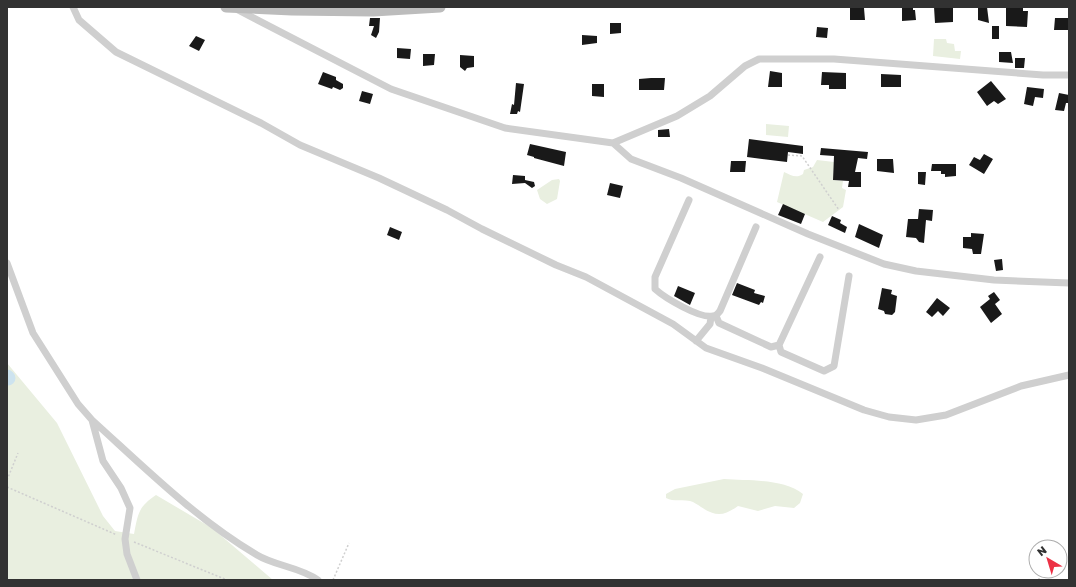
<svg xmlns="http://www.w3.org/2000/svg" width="1076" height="587" font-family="'Golos Text',sans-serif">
<rect width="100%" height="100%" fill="#fff"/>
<path fill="#e9efe0" d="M 934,39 L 946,39 L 947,43 L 954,44 L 955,51 L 961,51 L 960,59 L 933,56 Z
M 766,124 L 789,126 L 788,137 L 766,135 Z
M 817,160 L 834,162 L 833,180 L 843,181 L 842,188 L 846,190 L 843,207 L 823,222 L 777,202 L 784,172 C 791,175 796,179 803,174 L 804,170 L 813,167 Z
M 559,179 L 560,181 L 557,199 L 547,204 L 540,199 L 537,190 L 552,180 Z
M 7,363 L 57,423 L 103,516 L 115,531 L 134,534 C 138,514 138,507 156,495 L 212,528 L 273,580 L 7,580 Z
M 724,479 C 748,481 783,478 803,494 L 800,503 L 794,508 L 775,506 L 758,511 L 738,506 C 724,516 716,517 701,507 C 698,505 694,502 690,501 C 682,499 674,502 666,498 L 666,494 L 675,489 Z"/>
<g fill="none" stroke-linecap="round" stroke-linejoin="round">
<path stroke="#cde3ef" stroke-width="15" d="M 7,377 L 8,378"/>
</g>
<path fill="#191919" d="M 902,7 L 913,7 L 913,10 L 915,10 L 916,20 L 902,21 Z
M 934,7 L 953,8 L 953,22 L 935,23 Z
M 978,7 L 987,7 L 989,23 L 978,20 Z
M 1006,7 L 1023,7 L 1023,11 L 1028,11 L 1027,27 L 1006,26 Z
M 850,8 L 864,8 L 865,20 L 850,20 Z
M 370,18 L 380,18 L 379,32 L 376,38 L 371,35 L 374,26 L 369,26 Z
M 1055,18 L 1069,18 L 1069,30 L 1054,30 Z
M 610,23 L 621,23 L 621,33 L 610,34 Z
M 992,26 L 999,26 L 999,39 L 992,39 Z
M 817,27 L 828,28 L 827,38 L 816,37 Z
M 582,35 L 597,36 L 597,43 L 582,45 Z
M 196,36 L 205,40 L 199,51 L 189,46 Z
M 397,48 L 411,49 L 410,59 L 397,58 Z
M 999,52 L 1011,52 L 1013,63 L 999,62 Z
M 423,54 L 435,54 L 434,65 L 423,66 Z
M 460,55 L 474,56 L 474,67 L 467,68 L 465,71 L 460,67 Z
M 1015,58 L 1025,58 L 1024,68 L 1015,68 Z
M 770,71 L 782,73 L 782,87 L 768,87 Z
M 323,72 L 336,77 L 336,80 L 343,84 L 343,88 L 340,90 L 333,87 L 332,89 L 318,84 Z
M 822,72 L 846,73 L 846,89 L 829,89 L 829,85 L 821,85 Z
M 881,74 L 901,75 L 901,87 L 881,87 Z
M 651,78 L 665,78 L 664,90 L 639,90 L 639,79 Z
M 991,81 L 1006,99 L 998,104 L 994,101 L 987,106 L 977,92 Z
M 516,83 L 524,84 L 520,112 L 518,111 L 517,114 L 510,114 L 512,104 L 514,105 Z
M 592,84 L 604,84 L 604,97 L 592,96 Z
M 1027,87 L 1044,89 L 1043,98 L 1035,97 L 1033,106 L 1024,104 Z
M 362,91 L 373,94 L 370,104 L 359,101 Z
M 1059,93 L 1069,95 L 1069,103 L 1066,103 L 1064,111 L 1055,110 Z
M 669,129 L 670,137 L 658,137 L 658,130 Z
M 749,139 L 803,146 L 803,154 L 788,152 L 787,162 L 747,157 Z
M 530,144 L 566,152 L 564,166 L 534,158 L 534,157 L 527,155 Z
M 821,148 L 868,152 L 867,159 L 858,158 L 855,172 L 861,172 L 861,187 L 848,187 L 849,181 L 833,180 L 834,156 L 820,155 Z
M 984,154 L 993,159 L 984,174 L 969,165 L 974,157 L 980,160 Z
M 877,159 L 893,159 L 894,173 L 877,171 Z
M 731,161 L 746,161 L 745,172 L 730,172 Z
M 932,164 L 956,164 L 956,176 L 945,177 L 945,174 L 941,174 L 941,171 L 931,171 Z
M 918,172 L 926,172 L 925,185 L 918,184 Z
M 513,175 L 525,176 L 525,180 L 534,182 L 535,186 L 532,188 L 525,183 L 512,184 Z
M 610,183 L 623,186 L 620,198 L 607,195 Z
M 783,204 L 805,214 L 801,224 L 778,215 Z
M 919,209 L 933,210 L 932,221 L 926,220 L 924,243 L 919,242 L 916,238 L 906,237 L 908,219 L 918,219 Z
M 832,216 L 841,220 L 840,223 L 847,227 L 845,233 L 828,225 Z
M 859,224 L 883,235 L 879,248 L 855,237 Z
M 390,227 L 402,232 L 399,240 L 387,235 Z
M 971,233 L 984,234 L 981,254 L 973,254 L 972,249 L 963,248 L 963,237 L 971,237 Z
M 1002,259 L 1003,270 L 996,271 L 994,260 Z
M 737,283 L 755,290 L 754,293 L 765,296 L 763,303 L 761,302 L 759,305 L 732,295 Z
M 678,286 L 695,293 L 690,305 L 674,296 Z
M 882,288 L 892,290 L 891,294 L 897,296 L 895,312 L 892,315 L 885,314 L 884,311 L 878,309 Z
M 994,292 L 1000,300 L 995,304 L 1002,314 L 991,323 L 980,307 L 990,299 L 988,296 Z
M 937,298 L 950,308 L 943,316 L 938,311 L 932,317 L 926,312 Z"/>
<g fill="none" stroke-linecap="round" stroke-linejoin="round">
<path stroke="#cfcfcf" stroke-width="1.5" stroke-dasharray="2 2" stroke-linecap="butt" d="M 788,155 L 802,156 L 839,210
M 7,480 L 18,453
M 7,487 L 117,535
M 134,542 L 227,580
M 333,580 L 349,543
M 1039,580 L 1039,577"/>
<path stroke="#cfcfcf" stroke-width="7" d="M 73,7 L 79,20 L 116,52 L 261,123 L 300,145 L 379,178 L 447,210 L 482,229 L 556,265 L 586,277 L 673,324 L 706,348 L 762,368 L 864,410 L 889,417 L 916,420 L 946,415 L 1021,386 L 1069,375
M 238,10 L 391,89 L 505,128 L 613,143 L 631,159 L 681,178 L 808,234 L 884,264 L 916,271 L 994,280 L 1069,283
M 613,143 L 677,116 L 710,96 L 745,66 L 759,59 L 834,59 L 1043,75 L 1069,75
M 689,200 L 655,277 L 655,289 C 665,298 700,319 713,316 C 717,316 718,313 720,311 L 756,227
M 7,263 L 33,333 L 78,404 L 92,420 L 103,461 L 121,488 L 130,508 L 125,539 L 127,554 L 137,580
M 716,316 L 719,323 L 771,347 L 779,345 L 820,257
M 696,341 L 710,324 L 711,317
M 779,345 L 781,352 L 824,371 L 834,366 L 849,276
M 92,420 C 144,467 196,519 257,555 C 275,566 300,567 318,580"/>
<path stroke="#bcbcbc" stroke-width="11" d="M 226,7 L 292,10 L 373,11 L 440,7"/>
</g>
<rect width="1076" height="587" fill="none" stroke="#323232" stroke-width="16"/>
<g transform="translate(1048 559) rotate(322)"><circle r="19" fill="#ffffff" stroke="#adadad"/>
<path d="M0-3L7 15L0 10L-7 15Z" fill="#ec3145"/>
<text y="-6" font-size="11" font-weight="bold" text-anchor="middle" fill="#323232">N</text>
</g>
</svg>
